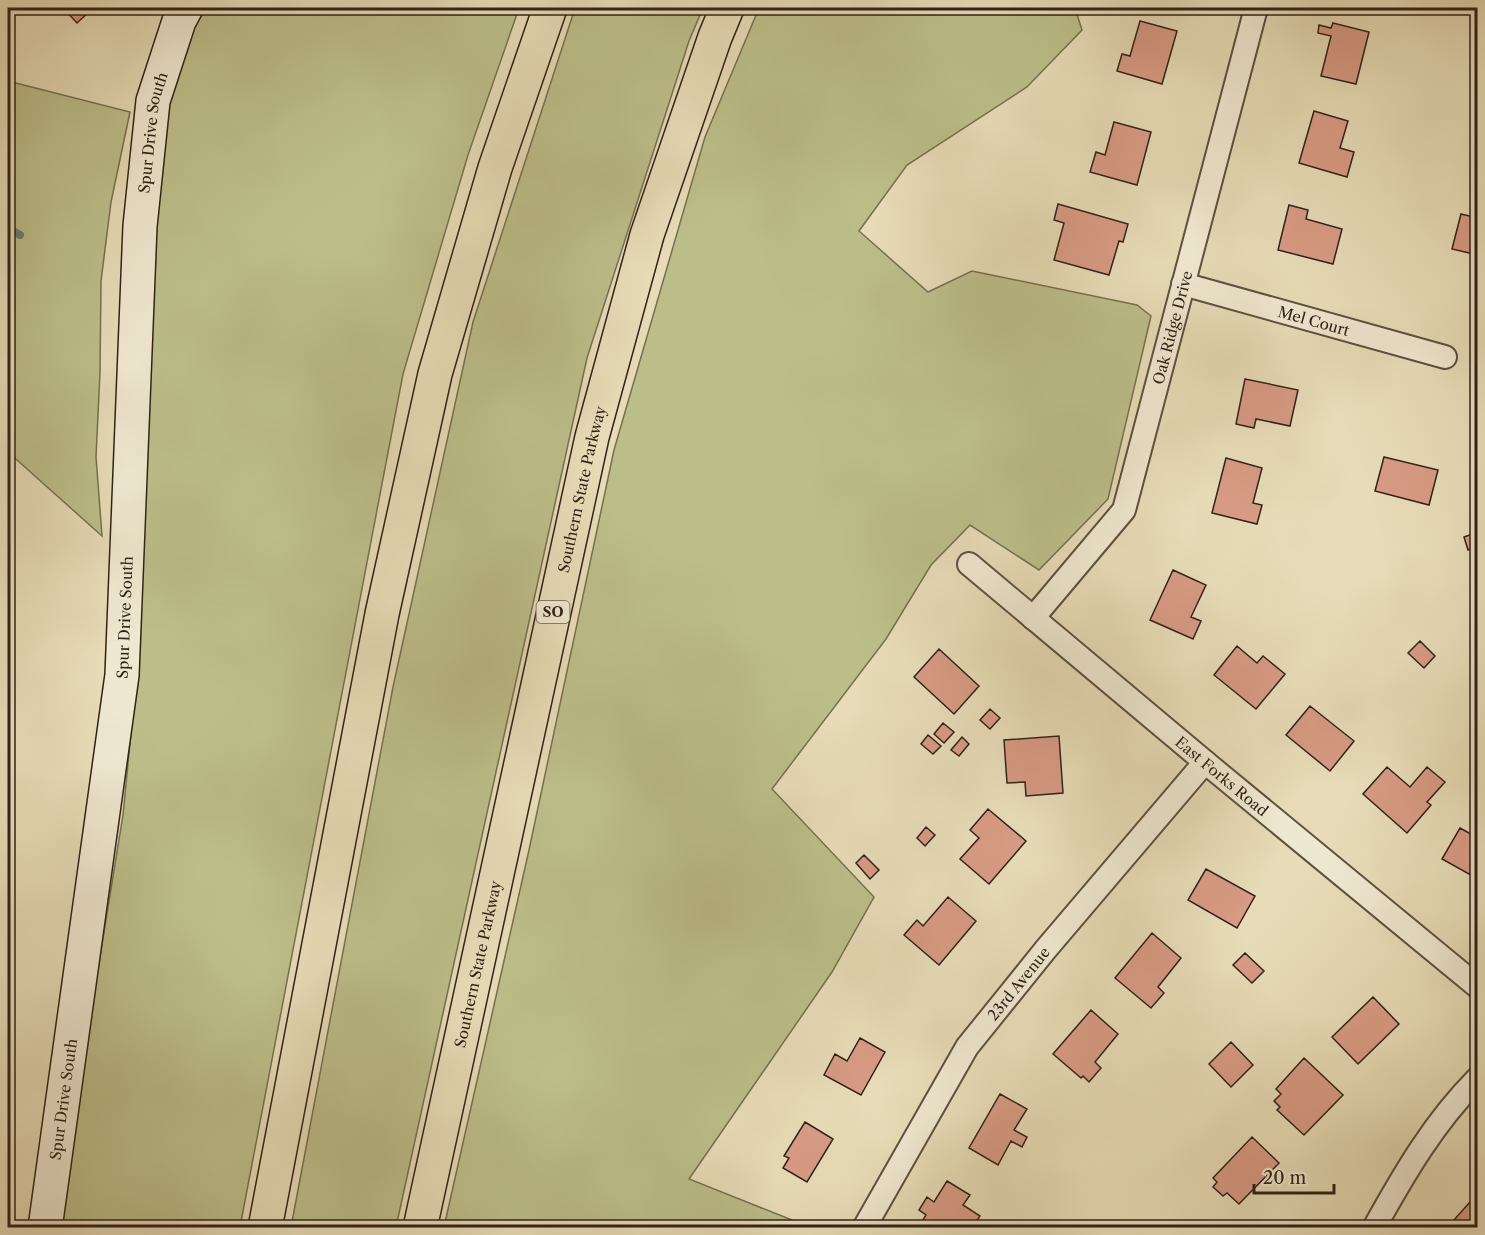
<svg xmlns="http://www.w3.org/2000/svg" width="1485" height="1235" font-family="'Libre Caslon Text',serif">
<rect width="100%" height="100%" fill="#e7dcb7"/>
<filter id="stains"><feTurbulence type="fractalNoise" baseFrequency=".00333" numOctaves="4"/><feColorMatrix values="0 0 0 0 .2 0 0 0 0 .09 0 0 0 0 .02 0 0 0 .5 -.17"/></filter>
<radialGradient id="worn" r=".72"><stop offset=".6" stop-color="#630" stop-opacity="0"/><stop offset="1" stop-color="#630" stop-opacity=".3"/></radialGradient>
<path fill="#bcbe8a" stroke="#767051" stroke-width="1.5" d="M 201,8 L 519,8 L 468,155 L 403,374 L 240,1227 L 56,1228 L 123,815 L 136,682 L 156,193 L 170,83 Z
M 575,8 L 703,8 L 689,41 L 587,358 L 396,1227 L 291,1227 L 393,687 L 473,322 Z
M 759,8 L 1075,8 L 1082,30 L 1027,87 L 907,165 L 859,231 L 928,292 L 972,271 L 1137,305 L 1151,316 L 1108,499 L 1039,570 L 970,525 L 931,565 L 886,639 L 772,789 L 874,897 L 832,972 L 689,1179 L 792,1220 L 790,1227 L 444,1227 L 529,850 L 614,450 L 705,137 Z
M 8,81 L 130,112 L 111,202 L 101,281 L 100,372 L 96,457 L 102,536 L 8,452 Z"/>
<g fill="none" stroke-linecap="round" stroke-linejoin="round">
<path stroke="#6e7d76" stroke-width="8" d="M 8,228 L 20,235"/>
</g>
<path fill="#d89b85" stroke="#302218" stroke-width="1.5" d="M 66,8 L 93,8 L 77,23 L 64,9 Z
M 1140,21 L 1177,31 L 1162,84 L 1117,71 L 1122,54 L 1130,56 Z
M 1333,23 L 1369,32 L 1356,84 L 1321,76 L 1331,36 L 1318,33 L 1319,25 L 1331,28 Z
M 1314,111 L 1348,121 L 1340,148 L 1354,152 L 1347,177 L 1299,163 Z
M 1114,122 L 1151,132 L 1137,185 L 1090,172 L 1096,152 L 1105,155 Z
M 1058,204 L 1128,224 L 1123,242 L 1119,241 L 1109,275 L 1054,260 L 1064,223 L 1054,220 Z
M 1289,205 L 1308,210 L 1306,219 L 1342,229 L 1333,264 L 1278,250 Z
M 1461,214 L 1478,218 L 1478,255 L 1452,249 Z
M 1245,379 L 1298,390 L 1290,426 L 1256,419 L 1254,428 L 1236,424 Z
M 1384,457 L 1438,470 L 1429,505 L 1375,491 Z
M 1226,458 L 1262,468 L 1253,503 L 1262,505 L 1257,524 L 1212,513 Z
M 1478,532 L 1478,546 L 1468,550 L 1464,537 Z
M 1173,570 L 1206,585 L 1191,617 L 1201,621 L 1193,639 L 1150,620 Z
M 1420,641 L 1435,656 L 1424,668 L 1408,653 Z
M 1237,646 L 1257,663 L 1263,656 L 1285,674 L 1256,709 L 1214,675 Z
M 939,649 L 979,686 L 954,714 L 914,677 Z
M 1310,706 L 1354,741 L 1330,771 L 1286,735 Z
M 990,709 L 1000,718 L 990,729 L 980,720 Z
M 943,723 L 954,732 L 944,743 L 934,734 Z
M 928,735 L 941,746 L 933,754 L 921,744 Z
M 1059,736 L 1063,793 L 1026,796 L 1025,782 L 1007,783 L 1004,740 Z
M 962,737 L 969,744 L 959,756 L 951,750 Z
M 1387,767 L 1410,787 L 1427,767 L 1445,782 L 1427,802 L 1431,805 L 1407,833 L 1363,794 Z
M 988,809 L 1026,841 L 989,884 L 960,859 L 979,838 L 970,830 Z
M 926,827 L 935,835 L 925,846 L 917,838 Z
M 1460,828 L 1478,838 L 1478,879 L 1442,859 Z
M 864,855 L 879,870 L 870,879 L 856,863 Z
M 1206,869 L 1255,896 L 1237,928 L 1188,900 Z
M 948,897 L 976,921 L 939,965 L 904,935 L 917,920 L 923,926 Z
M 1152,933 L 1181,958 L 1158,987 L 1164,993 L 1151,1008 L 1115,978 Z
M 1245,953 L 1264,971 L 1252,983 L 1233,965 Z
M 1373,997 L 1399,1024 L 1358,1064 L 1332,1037 Z
M 1091,1010 L 1118,1034 L 1095,1062 L 1101,1068 L 1089,1082 L 1083,1076 L 1081,1078 L 1053,1054 Z
M 860,1038 L 885,1052 L 861,1095 L 824,1075 L 835,1054 L 847,1061 Z
M 1231,1042 L 1253,1065 L 1231,1087 L 1209,1064 Z
M 1304,1058 L 1343,1095 L 1304,1135 L 1277,1110 L 1280,1107 L 1274,1101 L 1281,1094 L 1276,1089 Z
M 1000,1094 L 1027,1109 L 1014,1130 L 1027,1137 L 1022,1147 L 1011,1141 L 998,1165 L 969,1148 Z
M 805,1122 L 833,1139 L 807,1182 L 783,1168 L 789,1158 L 784,1156 Z
M 1252,1137 L 1279,1163 L 1239,1204 L 1227,1193 L 1223,1196 L 1213,1187 L 1217,1182 L 1213,1178 Z
M 947,1181 L 970,1195 L 963,1205 L 980,1216 L 972,1228 L 928,1228 L 921,1223 L 926,1215 L 919,1210 L 927,1197 L 934,1202 Z
M 1478,1193 L 1478,1224 L 1474,1228 L 1462,1228 L 1454,1220 Z"/>
<g fill="none" stroke-linecap="round" stroke-linejoin="round">
<defs>
<g id="street">
<path id="s1" d="M 1183,284 L 1445,357"/>
<path id="s2" d="M 969,564 L 1205,762 L 1478,987"/>
<path id="s3" d="M 1033,618 L 1124,510 L 1256,8"/>
<path id="s4" d="M 864,1228 L 967,1047 L 1046,949 L 1205,762"/>
<path d="M 1374,1228 C 1404,1174 1434,1122 1478,1078"/>
</g>
<g id="secondary">
<path id="s5" d="M 45,1228 L 122,675 L 140,226 L 153,101 L 179,21 L 186,8"/>
</g>
<g id="highway">
<path d="M 265,1228 L 382,614 L 435,374 L 495,168 L 550,8"/>
<path id="s6" d="M 420,1228 L 592,437 L 647,235 L 715,37 L 727,8"/>
</g>
</defs>
<use href="#street" stroke="#5e5040" stroke-width="26"/>
<use href="#secondary" stroke="#302218" stroke-width="36"/>
<use href="#highway" stroke="#302218" stroke-width="36"/>
<use href="#street" stroke="#efe8d0" stroke-width="22"/>
<use href="#secondary" stroke="#efe8d0" stroke-width="33"/>
<use href="#highway" stroke="#e7dcb7" stroke-width="33"/>
</g>
<g text-anchor="middle" dominant-baseline="central" stroke-width="5" stroke-linejoin="round" paint-order="stroke">
<rect fill="#efe8d0" stroke="#695d4f" stroke-width="1.5" x="536.5" y="601" width="33" height="22" rx="4.5"/>
<g font-size="14" font-weight="bold" fill="#302218">
<text x="553" y="612">SO</text>
</g>
<g font-size="15" fill="#302218" stroke="#efe8d0">
<text stroke="none"><textPath href="#s5" startOffset="1102">Spur Drive South</textPath></text>
<text stroke="none"><textPath href="#s1" startOffset="136">Mel Court</textPath></text>
<text stroke="none"><textPath href="#s3" startOffset="330">Oak Ridge Drive</textPath></text>
<text stroke="none"><textPath href="#s6" startOffset="756">Southern State Parkway</textPath></text>
<text stroke="none"><textPath href="#s5" startOffset="616">Spur Drive South</textPath></text>
<text stroke="none"><textPath href="#s2" startOffset="330">East Forks Road</textPath></text>
<text stroke="none"><textPath href="#s6" startOffset="270">Southern State Parkway</textPath></text>
<text stroke="none"><textPath href="#s4" startOffset="290">23rd Avenue</textPath></text>
<text stroke="none"><textPath href="#s5" startOffset="130">Spur Drive South</textPath></text>
</g>
</g>
<rect width="1485" height="1235" fill="none" stroke="#e7dcb7" stroke-width="30"/>
<rect x="9" y="9" width="1467" height="1217" fill="none" stroke="#302218" stroke-width="3"/>
<rect x="15" y="15" width="1455" height="1205" fill="none" stroke="#302218" stroke-width="1.5"/>
<path d="M1254 1184v9h80v-9" fill="none" stroke="#302218" stroke-width="3"/>
<text x="1263" y="1184" font-size="18" fill="#302218" stroke="#efe8d0" stroke-width="4.5" paint-order="stroke">20 m</text>
<rect width="100%" height="100%" filter="url(#stains)"/>
<rect width="100%" height="100%" fill="url(#worn)"/>
</svg>
